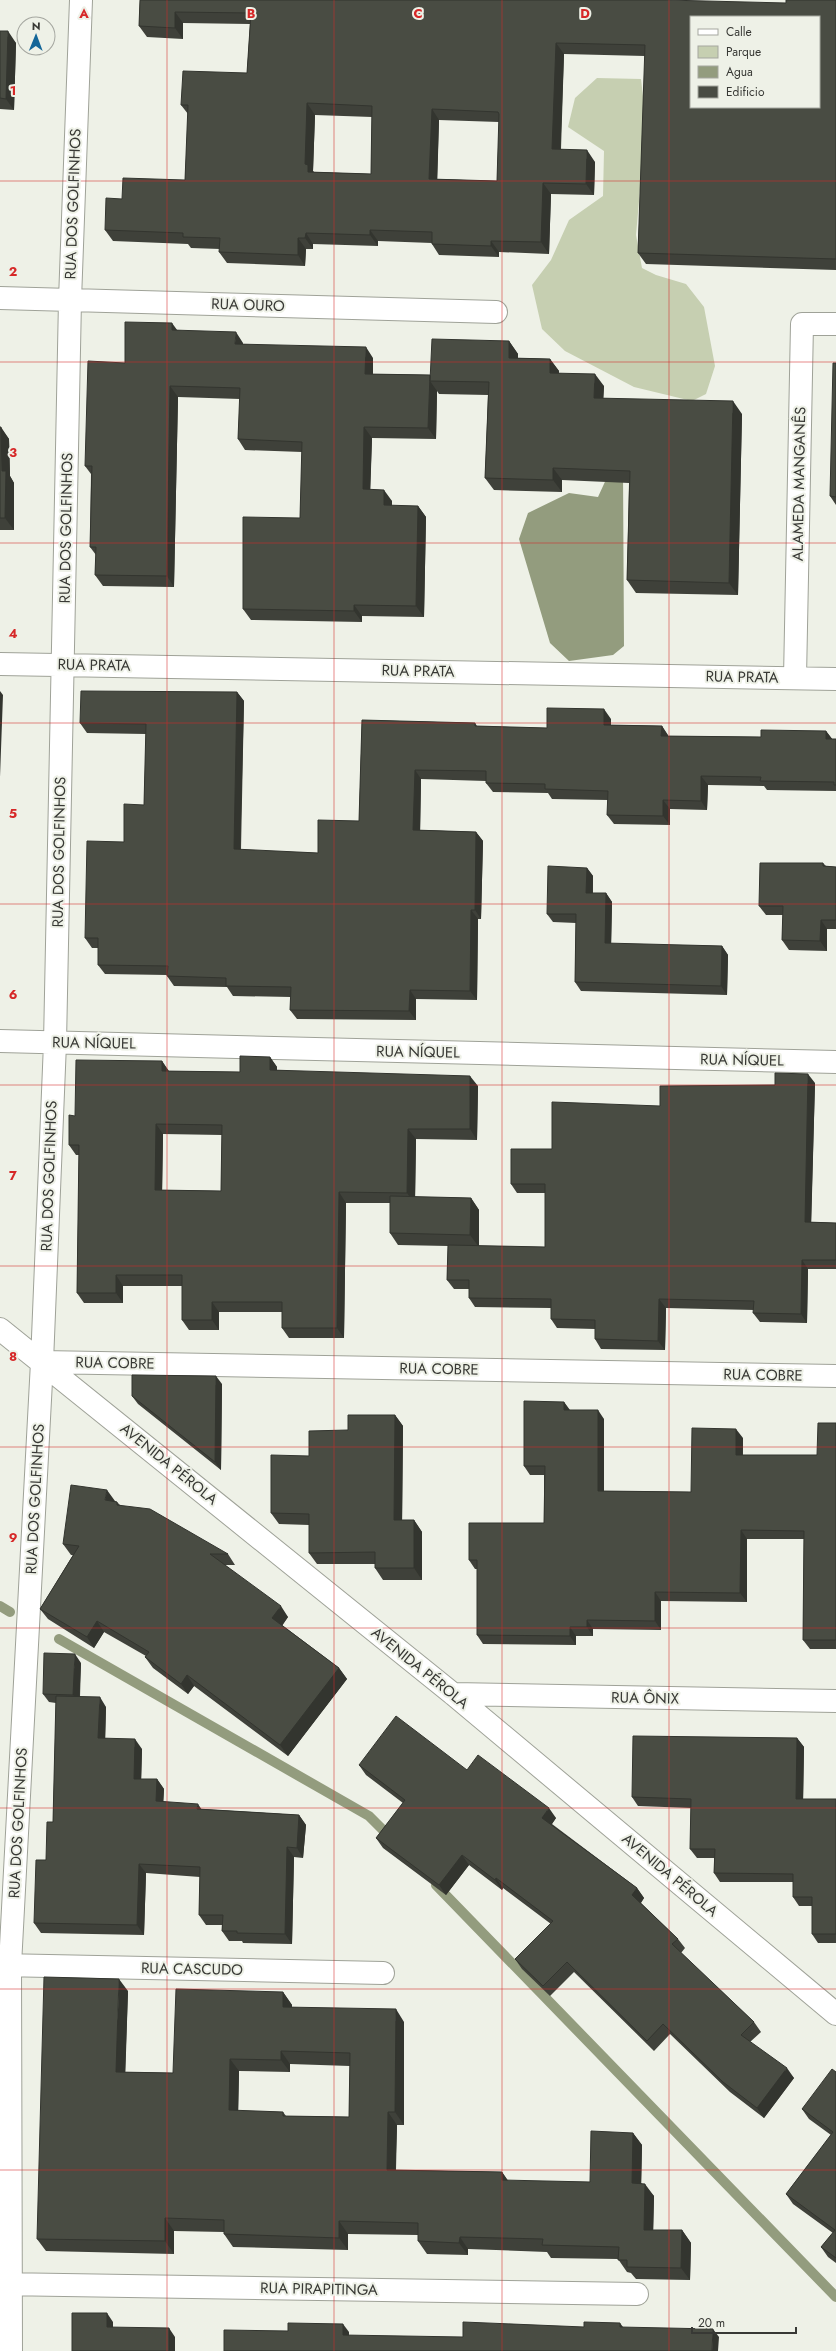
<svg xmlns="http://www.w3.org/2000/svg" width="836" height="2351" font-family="Jost,sans-serif">
<rect width="100%" height="100%" fill="#eef1e7"/>
<path fill="#c6cfb1" d="M 597,78 L 641,79 L 646,122 L 636,235 L 642,268 L 656,275 L 686,284 L 704,307 L 715,366 L 706,394 L 692,401 L 634,387 L 565,351 L 542,329 L 532,285 L 551,260 L 569,220 L 603,196 L 604,151 L 568,127 L 575,98 Z"/>
<path fill="#939c7e" d="M 623,471 L 624,646 L 613,655 L 569,661 L 550,643 L 519,539 L 528,513 L 569,493 L 598,497 L 609,473 Z"/>
<g fill="none" stroke-linecap="round" stroke-linejoin="round">
<path stroke="#939c7e" stroke-width="10" d="M 0,1606 L 10,1612
M 59,1639 L 369,1816 L 392,1839
M 436,1885 L 836,2297"/>
<defs>
<path id="minor" d="M 0,298 L 496,312
M 0,664 L 836,679
M 795,678 L 802,324 L 836,324
M 0,1041 L 836,1062
M 0,1329 L 453,1694 L 836,2014
M 42,1362 L 836,1376
M 453,1694 L 836,1701
M 0,1965 L 383,1973
M 0,2284 L 637,2294
M 11,2351 L 10,1965 L 42,1362 L 55,1043 L 70,300 L 81,0"/>
</defs>
<use href="#minor" stroke="#9fa298" stroke-width="24"/>
<use href="#minor" stroke="#fff" stroke-width="22"/>
</g>
<path fill="#3f413a" fill-rule="evenodd" d="M 140,0 L 786,3 L 836,0 L 836,270 L 646,264 L 638,253 L 645,56 L 564,54 L 561,149 L 595,162 L 594,195 L 551,194 L 549,254 L 499,252 L 499,257 L 439,255 L 432,244 L 432,243 L 378,241 L 378,246 L 313,244 L 313,249 L 306,249 L 305,266 L 227,263 L 219,252 L 220,249 L 191,248 L 188,244 L 113,241 L 105,230 L 122,199 L 185,180 L 188,114 L 181,105 L 247,73 L 250,24 L 183,23 L 183,39 L 147,37 L 139,26 ZM 315,115 L 372,117 L 371,174 L 314,172 L 313,171 ZM 439,120 L 499,122 L 497,181 L 437,179 Z
M 0,31 L 16,43 L 14,110 L 0,109 Z
M 177,330 L 243,343 L 243,344 L 373,358 L 373,374 L 430,375 L 430,377 L 509,341 L 518,354 L 518,358 L 550,359 L 559,371 L 559,373 L 604,386 L 603,398 L 742,414 L 738,595 L 636,593 L 627,580 L 629,483 L 562,480 L 562,492 L 494,490 L 485,478 L 488,395 L 439,394 L 437,391 L 436,439 L 372,438 L 370,490 L 392,501 L 392,506 L 418,506 L 426,517 L 424,617 L 362,616 L 362,622 L 251,620 L 243,609 L 300,518 L 302,452 L 245,450 L 238,439 L 240,399 L 178,397 L 174,587 L 103,586 L 95,575 L 96,555 L 90,547 L 91,474 L 85,466 L 125,363 Z
M 836,363 L 836,505 L 830,496 Z
M 0,427 L 9,439 L 10,476 L 14,483 L 14,530 L 0,530 Z
M 237,692 L 244,701 L 241,850 L 318,853 L 359,821 L 362,720 L 475,723 L 477,726 L 547,728 L 611,719 L 611,725 L 662,726 L 668,736 L 761,737 L 826,731 L 832,739 L 836,739 L 836,791 L 767,790 L 764,786 L 708,785 L 707,810 L 670,809 L 670,825 L 614,824 L 607,815 L 608,800 L 552,799 L 548,793 L 493,792 L 486,783 L 486,781 L 421,779 L 420,830 L 476,832 L 483,841 L 481,919 L 478,919 L 477,1000 L 416,999 L 416,1020 L 297,1019 L 290,1010 L 291,997 L 233,996 L 227,987 L 174,986 L 167,976 L 167,975 L 105,974 L 98,965 L 98,948 L 92,948 L 85,938 L 124,842 L 144,805 L 146,734 L 87,733 L 80,723 Z
M 823,863 L 826,866 L 836,867 L 836,929 L 827,929 L 827,951 L 789,950 L 782,940 L 783,915 L 766,915 L 759,906 Z
M 587,868 L 593,876 L 593,893 L 606,893 L 612,902 L 611,944 L 722,946 L 728,955 L 727,995 L 581,991 L 575,982 L 576,923 L 553,922 L 547,914 Z
M 270,1057 L 277,1067 L 277,1070 L 478,1086 L 477,1140 L 416,1139 L 415,1197 L 471,1198 L 479,1210 L 479,1246 L 545,1247 L 545,1193 L 517,1193 L 511,1184 L 552,1149 L 660,1106 L 775,1085 L 815,1083 L 811,1222 L 836,1223 L 836,1269 L 808,1269 L 807,1323 L 760,1322 L 753,1313 L 754,1310 L 666,1308 L 665,1350 L 601,1349 L 595,1339 L 595,1329 L 557,1328 L 551,1319 L 551,1308 L 475,1307 L 469,1298 L 469,1289 L 454,1289 L 447,1280 L 448,1246 L 398,1245 L 390,1233 L 390,1203 L 346,1203 L 344,1338 L 289,1338 L 282,1328 L 282,1312 L 219,1312 L 219,1330 L 189,1330 L 182,1320 L 182,1286 L 123,1286 L 123,1303 L 84,1303 L 77,1293 L 79,1155 L 76,1155 L 69,1145 L 162,1061 L 169,1071 L 240,1072 ZM 163,1134 L 222,1135 L 221,1191 L 162,1190 Z
M 222,1384 L 221,1470 L 138,1404 L 132,1396 Z
M 564,1402 L 570,1410 L 604,1419 L 604,1491 L 691,1492 L 743,1438 L 743,1455 L 817,1455 L 836,1423 L 836,1649 L 810,1649 L 803,1640 L 804,1539 L 747,1539 L 747,1602 L 661,1601 L 661,1630 L 593,1629 L 593,1636 L 576,1636 L 576,1645 L 483,1644 L 477,1635 L 477,1569 L 475,1569 L 469,1560 L 544,1523 L 544,1475 L 530,1475 L 524,1466 Z
M 395,1415 L 403,1426 L 402,1520 L 414,1520 L 422,1532 L 422,1580 L 383,1580 L 375,1568 L 375,1564 L 317,1564 L 309,1553 L 309,1525 L 279,1524 L 271,1513 L 309,1456 L 348,1430 Z
M 115,1501 L 117,1502 L 120,1505 L 228,1554 L 235,1565 L 225,1565 L 288,1617 L 282,1625 L 339,1668 L 347,1679 L 288,1756 L 194,1686 L 188,1694 L 153,1668 L 145,1657 L 146,1656 L 104,1632 L 94,1648 L 48,1619 L 40,1609 L 73,1555 L 71,1555 L 63,1544 Z
M 81,1663 L 80,1697 L 106,1707 L 105,1738 L 142,1749 L 141,1779 L 157,1779 L 164,1789 L 163,1802 L 201,1809 L 299,1815 L 306,1825 L 303,1858 L 294,1857 L 292,1944 L 243,1943 L 242,1941 L 229,1941 L 222,1931 L 222,1925 L 206,1925 L 199,1915 L 200,1877 L 146,1873 L 144,1935 L 41,1933 L 34,1923 L 53,1822 L 56,1703 L 49,1702 L 43,1694 Z
M 797,1738 L 804,1747 L 803,1799 L 836,1799 L 836,1943 L 818,1943 L 812,1934 L 812,1906 L 799,1906 L 793,1897 L 793,1882 L 720,1882 L 714,1873 L 714,1858 L 697,1858 L 690,1849 L 691,1808 L 638,1806 L 632,1797 Z
M 359,1765 L 467,1770 L 556,1818 L 552,1824 L 637,1888 L 644,1898 L 641,1903 L 678,1939 L 685,1948 L 681,1953 L 754,2022 L 761,2032 L 750,2042 L 794,2078 L 764,2118 L 730,2092 L 670,2034 L 654,2051 L 574,1972 L 550,1996 L 522,1969 L 515,1959 L 551,1924 L 503,1888 L 502,1890 L 469,1865 L 446,1895 L 383,1848 L 376,1838 L 403,1803 L 366,1775 Z
M 128,1991 L 125,2072 L 173,2073 L 283,1992 L 292,2005 L 292,2007 L 404,2022 L 404,2125 L 397,2125 L 396,2170 L 502,2172 L 508,2181 L 590,2182 L 633,2133 L 642,2145 L 641,2183 L 654,2196 L 653,2230 L 682,2230 L 691,2243 L 690,2280 L 636,2279 L 631,2273 L 627,2272 L 618,2259 L 551,2258 L 547,2252 L 468,2249 L 468,2255 L 427,2254 L 418,2241 L 418,2235 L 348,2234 L 348,2250 L 233,2247 L 224,2234 L 224,2232 L 174,2231 L 174,2254 L 46,2251 L 37,2239 ZM 290,2064 L 350,2066 L 349,2117 L 286,2116 L 283,2112 L 238,2111 L 239,2071 L 290,2072 Z
M 836,2072 L 836,2263 L 828,2257 L 821,2247 L 833,2233 L 793,2204 L 786,2194 L 831,2135 L 809,2119 L 802,2109 Z"/>
<path fill="#33352f" d="M 175,12 L 183,23 L 183,39 L 175,28 Z
M 8,31 L 16,43 L 14,110 L 6,99 Z
M 556,43 L 564,54 L 560,160 L 552,149 Z
M 307,103 L 315,115 L 313,171 L 316,176 L 308,172 L 305,164 Z
M 432,109 L 439,120 L 437,190 L 429,179 Z
M 587,150 L 595,162 L 594,195 L 586,184 Z
M 543,183 L 551,194 L 549,254 L 541,242 Z
M 370,230 L 378,241 L 378,246 L 370,235 Z
M 306,233 L 313,244 L 313,249 L 305,238 Z
M 298,238 L 306,249 L 305,266 L 298,255 Z
M 491,241 L 499,252 L 499,257 L 491,246 Z
M 172,323 L 180,334 L 172,330 Z
M 236,332 L 243,343 L 243,355 L 235,344 Z
M 509,341 L 518,354 L 517,370 L 509,358 Z
M 366,347 L 373,358 L 373,385 L 365,374 Z
M 550,359 L 559,371 L 558,386 L 550,373 Z
M 595,374 L 604,386 L 603,410 L 594,398 Z
M 430,375 L 434,381 L 430,381 L 437,391 L 436,439 L 428,428 Z
M 170,386 L 178,397 L 174,587 L 167,576 Z
M 733,401 L 742,414 L 738,595 L 729,583 Z
M 1,427 L 9,439 L 10,476 L 14,483 L 14,530 L 5,518 L 2,471 Z
M 364,427 L 372,438 L 370,500 L 363,489 Z
M 553,468 L 562,480 L 562,492 L 553,480 Z
M 384,490 L 392,501 L 392,516 L 384,505 Z
M 418,506 L 426,517 L 424,617 L 416,606 Z
M 354,605 L 362,616 L 362,622 L 354,611 Z
M 0,691 L 3,695 L 0,777 Z
M 237,692 L 244,701 L 240,859 L 234,849 Z
M 604,709 L 611,719 L 611,734 L 604,725 Z
M 662,726 L 668,735 L 668,745 L 661,736 Z
M 826,731 L 833,740 L 826,739 Z
M 415,770 L 421,779 L 420,839 L 413,830 Z
M 701,776 L 708,785 L 707,810 L 701,801 Z
M 663,800 L 670,809 L 670,825 L 663,816 Z
M 476,832 L 483,841 L 481,919 L 475,910 Z
M 587,868 L 593,876 L 592,902 L 586,893 Z
M 606,893 L 612,902 L 611,952 L 605,943 Z
M 471,910 L 478,919 L 477,1000 L 470,991 Z
M 821,920 L 827,929 L 827,951 L 820,941 Z
M 722,946 L 728,955 L 727,995 L 721,986 Z
M 410,990 L 416,999 L 416,1020 L 409,1011 Z
M 270,1057 L 277,1067 L 277,1080 L 270,1070 Z
M 162,1061 L 169,1072 L 162,1071 Z
M 808,1074 L 815,1083 L 811,1231 L 805,1222 Z
M 470,1076 L 478,1086 L 477,1140 L 470,1129 Z
M 156,1124 L 163,1134 L 162,1200 L 155,1190 Z
M 408,1129 L 416,1139 L 415,1204 L 407,1193 Z
M 339,1192 L 346,1203 L 344,1338 L 337,1328 Z
M 471,1198 L 479,1210 L 479,1247 L 470,1235 Z
M 802,1260 L 808,1269 L 807,1323 L 801,1314 Z
M 116,1275 L 123,1286 L 123,1303 L 116,1293 Z
M 659,1299 L 666,1308 L 665,1350 L 658,1341 Z
M 212,1302 L 219,1312 L 219,1330 L 212,1320 Z
M 216,1376 L 222,1384 L 221,1470 L 215,1462 Z
M 564,1402 L 570,1411 L 564,1410 Z
M 598,1410 L 604,1419 L 604,1500 L 598,1491 Z
M 395,1415 L 403,1426 L 402,1531 L 394,1520 Z
M 736,1429 L 743,1438 L 742,1464 L 736,1455 Z
M 107,1490 L 115,1501 L 113,1511 L 105,1500 Z
M 414,1520 L 422,1532 L 422,1580 L 414,1568 Z
M 741,1530 L 747,1539 L 747,1602 L 740,1593 Z
M 655,1592 L 661,1601 L 661,1630 L 655,1621 Z
M 281,1606 L 288,1617 L 280,1629 L 272,1618 Z
M 587,1620 L 593,1629 L 593,1636 L 587,1627 Z
M 97,1621 L 104,1632 L 94,1648 L 87,1637 Z
M 570,1627 L 576,1636 L 576,1645 L 570,1636 Z
M 75,1654 L 81,1663 L 79,1704 L 73,1695 Z
M 339,1668 L 347,1679 L 288,1756 L 280,1745 Z
M 187,1675 L 194,1686 L 188,1694 L 181,1684 Z
M 100,1697 L 106,1707 L 105,1748 L 98,1738 Z
M 797,1738 L 804,1747 L 803,1808 L 796,1799 Z
M 135,1739 L 142,1749 L 141,1789 L 134,1779 Z
M 157,1779 L 164,1789 L 163,1811 L 156,1801 Z
M 198,1804 L 204,1813 L 197,1809 Z
M 549,1808 L 556,1818 L 549,1828 L 542,1818 Z
M 299,1815 L 306,1825 L 303,1858 L 297,1848 Z
M 287,1847 L 294,1857 L 292,1944 L 285,1934 Z
M 462,1855 L 469,1865 L 446,1895 L 439,1885 Z
M 139,1864 L 146,1873 L 144,1935 L 137,1925 Z
M 496,1878 L 503,1888 L 502,1890 L 495,1880 Z
M 637,1888 L 644,1898 L 639,1905 L 632,1895 Z
M 119,1979 L 128,1991 L 125,2084 L 116,2072 Z
M 283,1992 L 292,2005 L 291,2019 L 283,2007 Z
M 396,2009 L 404,2022 L 404,2125 L 395,2112 Z
M 281,2051 L 290,2064 L 290,2072 L 281,2060 Z
M 230,2059 L 239,2071 L 238,2123 L 229,2110 Z
M 787,2068 L 794,2078 L 764,2118 L 757,2108 Z
M 388,2112 L 397,2125 L 395,2182 L 387,2170 Z
M 633,2133 L 642,2145 L 641,2196 L 632,2183 Z
M 502,2172 L 511,2185 L 502,2180 Z
M 645,2184 L 654,2196 L 653,2242 L 644,2230 Z
M 165,2218 L 174,2231 L 174,2254 L 165,2241 Z
M 339,2221 L 348,2234 L 348,2250 L 339,2238 Z
M 682,2230 L 691,2243 L 690,2280 L 681,2268 Z
M 460,2237 L 468,2249 L 468,2255 L 459,2243 Z
M 107,2313 L 113,2322 L 113,2336 L 107,2327 Z
M 620,2323 L 626,2331 L 620,2327 Z
M 343,2324 L 349,2332 L 349,2343 L 343,2335 Z
M 169,2328 L 175,2337 L 175,2351 L 169,2351 Z
M 713,2329 L 719,2337 L 718,2351 L 712,2351 Z"/>
<path fill="#494c43" stroke="#33352f" fill-rule="evenodd" d="M 140,0 L 666,0 L 786,3 L 786,0 L 836,0 L 836,259 L 638,253 L 645,45 L 556,43 L 552,149 L 587,150 L 586,184 L 543,183 L 541,242 L 491,241 L 491,246 L 432,244 L 432,232 L 370,230 L 370,235 L 306,233 L 305,238 L 298,238 L 298,255 L 219,252 L 220,238 L 183,237 L 183,233 L 105,230 L 106,198 L 122,199 L 123,178 L 185,180 L 188,105 L 181,105 L 183,71 L 247,73 L 251,13 L 175,12 L 175,28 L 139,26 ZM 691,17 L 819,17 L 819,107 L 691,107 ZM 307,103 L 372,106 L 371,174 L 308,172 L 308,165 L 305,164 ZM 432,109 L 498,112 L 499,114 L 497,181 L 429,179 Z
M 0,31 L 8,31 L 6,99 L 0,98 Z
M 125,322 L 172,323 L 172,330 L 236,332 L 235,344 L 366,347 L 365,374 L 430,375 L 428,428 L 364,427 L 363,489 L 384,490 L 384,505 L 418,506 L 416,606 L 354,605 L 354,611 L 243,609 L 243,517 L 300,518 L 302,442 L 238,439 L 240,388 L 170,386 L 167,576 L 95,575 L 96,547 L 90,547 L 92,466 L 85,466 L 88,361 L 125,363 Z
M 432,339 L 509,341 L 509,358 L 550,359 L 550,373 L 595,374 L 594,398 L 733,401 L 729,583 L 627,580 L 630,471 L 553,468 L 553,480 L 485,478 L 489,382 L 430,381 Z
M 833,363 L 836,363 L 836,497 L 830,496 Z
M 0,427 L 1,427 L 2,471 L 6,471 L 5,518 L 0,518 Z
M 81,691 L 237,692 L 234,849 L 318,853 L 318,820 L 359,821 L 362,720 L 475,723 L 475,726 L 547,728 L 547,708 L 604,709 L 604,725 L 662,726 L 661,736 L 761,737 L 761,730 L 826,731 L 826,739 L 836,739 L 836,785 L 834,785 L 834,782 L 760,781 L 761,777 L 701,776 L 701,801 L 663,800 L 663,816 L 607,815 L 608,791 L 545,789 L 545,784 L 486,783 L 486,771 L 415,770 L 413,830 L 476,832 L 475,910 L 471,910 L 470,991 L 410,990 L 409,1011 L 290,1010 L 291,987 L 226,986 L 226,978 L 167,976 L 168,966 L 98,965 L 98,938 L 85,938 L 87,841 L 124,842 L 124,804 L 144,805 L 146,724 L 80,723 Z
M 760,863 L 823,863 L 823,866 L 836,867 L 836,920 L 821,920 L 820,941 L 782,940 L 783,906 L 759,906 Z
M 548,866 L 587,868 L 586,893 L 606,893 L 605,943 L 722,946 L 721,986 L 575,982 L 576,914 L 547,914 Z
M 240,1056 L 270,1057 L 270,1070 L 470,1076 L 470,1129 L 408,1129 L 407,1193 L 339,1192 L 337,1328 L 282,1328 L 282,1302 L 212,1302 L 212,1320 L 182,1320 L 182,1275 L 116,1275 L 116,1293 L 77,1293 L 79,1145 L 69,1145 L 69,1115 L 75,1116 L 76,1060 L 162,1061 L 162,1071 L 240,1072 ZM 156,1124 L 222,1125 L 221,1191 L 155,1190 Z
M 775,1073 L 808,1074 L 805,1222 L 836,1223 L 836,1260 L 802,1260 L 801,1314 L 753,1313 L 754,1301 L 659,1299 L 658,1341 L 595,1339 L 595,1320 L 551,1319 L 551,1299 L 469,1298 L 469,1280 L 447,1280 L 448,1245 L 545,1247 L 545,1184 L 511,1184 L 511,1149 L 552,1149 L 552,1102 L 660,1106 L 660,1086 L 775,1085 Z
M 390,1196 L 471,1198 L 470,1235 L 390,1233 Z
M 132,1375 L 216,1376 L 215,1462 L 132,1396 Z
M 524,1401 L 564,1402 L 564,1410 L 598,1410 L 598,1491 L 691,1492 L 692,1428 L 736,1429 L 736,1455 L 817,1455 L 818,1423 L 836,1423 L 836,1640 L 803,1640 L 804,1531 L 741,1530 L 740,1593 L 655,1592 L 655,1621 L 587,1620 L 587,1627 L 570,1627 L 570,1636 L 477,1635 L 477,1560 L 469,1560 L 469,1523 L 544,1523 L 545,1466 L 524,1466 Z
M 348,1415 L 395,1415 L 394,1520 L 414,1520 L 414,1568 L 375,1568 L 375,1552 L 309,1553 L 309,1514 L 271,1513 L 271,1455 L 309,1456 L 309,1431 L 348,1430 Z
M 71,1485 L 107,1490 L 105,1500 L 117,1502 L 117,1505 L 150,1509 L 228,1554 L 210,1554 L 281,1606 L 272,1618 L 339,1668 L 280,1745 L 187,1675 L 181,1684 L 145,1657 L 149,1652 L 97,1621 L 87,1637 L 40,1609 L 79,1546 L 63,1544 Z
M 44,1653 L 75,1654 L 73,1695 L 43,1694 Z
M 56,1696 L 100,1697 L 98,1738 L 135,1739 L 134,1779 L 157,1779 L 156,1801 L 198,1804 L 197,1809 L 299,1815 L 297,1848 L 287,1847 L 285,1934 L 237,1933 L 237,1931 L 222,1931 L 223,1915 L 199,1915 L 200,1867 L 139,1864 L 137,1925 L 34,1923 L 36,1860 L 46,1860 L 47,1822 L 53,1822 Z
M 396,1716 L 467,1770 L 478,1755 L 549,1808 L 542,1818 L 637,1888 L 632,1895 L 678,1939 L 672,1944 L 754,2022 L 741,2035 L 787,2068 L 757,2108 L 723,2082 L 663,2024 L 647,2041 L 567,1962 L 543,1986 L 515,1959 L 553,1921 L 496,1878 L 495,1880 L 462,1855 L 439,1885 L 376,1838 L 405,1800 L 359,1765 Z
M 633,1736 L 797,1738 L 796,1799 L 836,1799 L 836,1934 L 812,1934 L 812,1897 L 793,1897 L 793,1874 L 714,1873 L 715,1849 L 690,1849 L 691,1799 L 632,1797 Z
M 44,1977 L 119,1979 L 116,2072 L 173,2073 L 176,1989 L 283,1992 L 283,2007 L 396,2009 L 395,2112 L 388,2112 L 387,2170 L 502,2172 L 502,2180 L 590,2182 L 591,2131 L 633,2133 L 632,2183 L 645,2184 L 644,2230 L 682,2230 L 681,2268 L 627,2267 L 627,2260 L 618,2260 L 619,2247 L 542,2245 L 543,2239 L 460,2237 L 459,2243 L 418,2241 L 418,2223 L 339,2221 L 339,2238 L 224,2234 L 224,2220 L 165,2218 L 165,2241 L 37,2239 ZM 281,2051 L 350,2053 L 349,2117 L 283,2116 L 283,2112 L 229,2110 L 230,2059 L 281,2060 Z
M 832,2069 L 836,2072 L 836,2258 L 821,2247 L 835,2230 L 786,2194 L 833,2132 L 802,2109 Z
M 72,2313 L 107,2313 L 107,2327 L 169,2328 L 169,2351 L 72,2351 Z
M 463,2322 L 584,2327 L 584,2322 L 620,2323 L 620,2327 L 713,2329 L 712,2351 L 224,2351 L 224,2330 L 288,2331 L 288,2323 L 343,2324 L 343,2335 L 463,2337 Z"/>
<path fill="none" stroke="#d62828" stroke-width="1" stroke-opacity="0.55" d="M 167,0 L 167,2351M 334,0 L 334,2351M 502,0 L 502,2351M 669,0 L 669,2351M 0,181 L 836,181M 0,362 L 836,362M 0,543 L 836,543M 0,723 L 836,723M 0,904 L 836,904M 0,1085 L 836,1085M 0,1266 L 836,1266M 0,1447 L 836,1447M 0,1628 L 836,1628M 0,1808 L 836,1808M 0,1989 L 836,1989M 0,2170 L 836,2170"/>
<g text-anchor="middle" dominant-baseline="central" stroke-width="4" stroke-linejoin="round" paint-order="stroke">
<g font-size="15" fill="#383935" stroke="#eef1e7">
<text transform="translate(73 204) rotate(-88)">RUA DOS GOLFINHOS</text>
<text transform="translate(248 305) rotate(2)">RUA OURO</text>
<text transform="translate(799 484) rotate(-89)">ALAMEDA MANGANÊS</text>
<text transform="translate(66 528) rotate(-89)">RUA DOS GOLFINHOS</text>
<text transform="translate(94 665) rotate(1)">RUA PRATA</text>
<text transform="translate(418 671) rotate(1)">RUA PRATA</text>
<text transform="translate(742 677) rotate(1)">RUA PRATA</text>
<text transform="translate(59 852) rotate(-89)">RUA DOS GOLFINHOS</text>
<text transform="translate(94 1043) rotate(1)">RUA NÍQUEL</text>
<text transform="translate(418 1052) rotate(1)">RUA NÍQUEL</text>
<text transform="translate(742 1060) rotate(1)">RUA NÍQUEL</text>
<text transform="translate(49 1176) rotate(-88)">RUA DOS GOLFINHOS</text>
<text transform="translate(115 1363) rotate(1)">RUA COBRE</text>
<text transform="translate(439 1369) rotate(1)">RUA COBRE</text>
<text transform="translate(763 1375) rotate(1)">RUA COBRE</text>
<text transform="translate(169 1464) rotate(39)">AVENIDA PÉROLA</text>
<text transform="translate(35 1499) rotate(-87)">RUA DOS GOLFINHOS</text>
<text transform="translate(420 1668) rotate(39)">AVENIDA PÉROLA</text>
<text transform="translate(645 1698) rotate(1)">RUA ÔNIX</text>
<text transform="translate(18 1823) rotate(-87)">RUA DOS GOLFINHOS</text>
<text transform="translate(670 1875) rotate(40)">AVENIDA PÉROLA</text>
<text transform="translate(192 1969) rotate(1)">RUA CASCUDO</text>
<text transform="translate(319 2289) rotate(1)">RUA PIRAPITINGA</text>
</g>
</g>
<g font-size="13" text-anchor="middle" font-weight="bold" fill="#d62828" stroke="#eef1e7" stroke-width="4" stroke-linejoin="round" paint-order="stroke">
<text x="84" y="18">A</text>
<text x="251" y="18">B</text>
<text x="418" y="18">C</text>
<text x="585" y="18">D</text>
<text x="13" y="95">1</text>
<text x="13" y="276">2</text>
<text x="13" y="457">3</text>
<text x="13" y="638">4</text>
<text x="13" y="818">5</text>
<text x="13" y="999">6</text>
<text x="13" y="1180">7</text>
<text x="13" y="1361">8</text>
<text x="13" y="1542">9</text>
</g>
<rect x="690" y="16" width="130" height="92" fill="#eef1e7" stroke="#a5a7a0"/>
<rect x="698" y="29" width="20" height="6" fill="#ffffff" stroke="#a5a7a0"/>
<text x="726" y="36" font-size="12" fill="#383935">Calle</text>
<rect x="698" y="46" width="20" height="12" fill="#c6cfb1" stroke="#a5a7a0"/>
<text x="726" y="56" font-size="12" fill="#383935">Parque</text>
<rect x="698" y="66" width="20" height="12" fill="#939c7e" stroke="#a5a7a0"/>
<text x="726" y="76" font-size="12" fill="#383935">Agua</text>
<rect x="698" y="86" width="20" height="12" fill="#494c43" stroke="#a5a7a0"/>
<text x="726" y="96" font-size="12" fill="#383935">Edificio</text>
<g transform="translate(36 36) rotate(1)"><circle r="19" fill="#eef1e7" stroke="#a5a7a0"/>
<path d="M0-3L7 15L0 10L-7 15Z" fill="#146698"/>
<text y="-6" font-size="11" font-weight="bold" text-anchor="middle" fill="#383935">N</text>
</g>
<path d="M692 2327v6h104v-6" fill="none" stroke="#383935" stroke-width="2"/>
<text x="698" y="2327" font-size="12" fill="#383935" stroke="#eef1e7" stroke-width="3" paint-order="stroke">20 m</text>
</svg>
